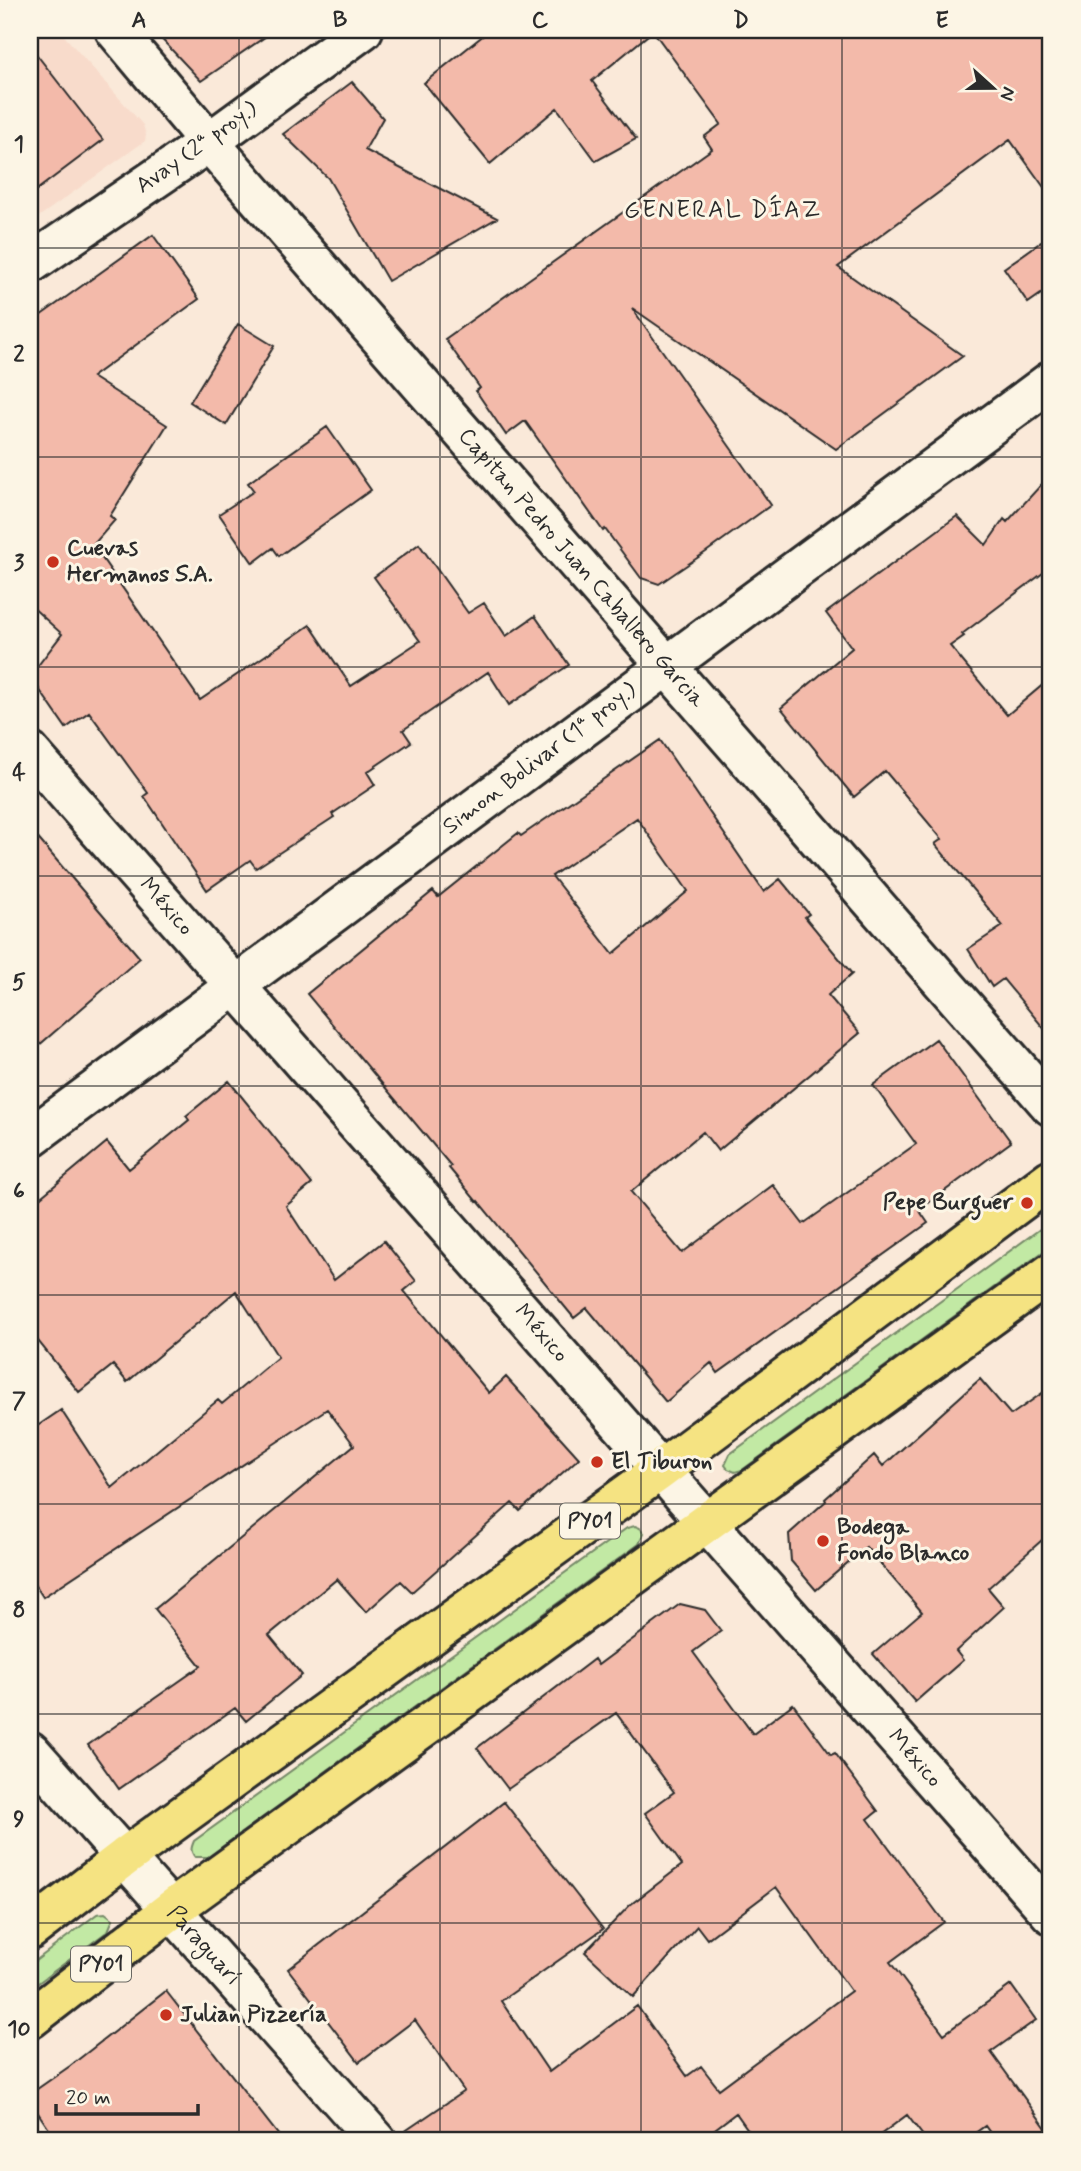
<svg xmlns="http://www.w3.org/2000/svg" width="1081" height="2171" font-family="Mynerve,sans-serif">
<rect width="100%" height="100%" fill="#fae9d9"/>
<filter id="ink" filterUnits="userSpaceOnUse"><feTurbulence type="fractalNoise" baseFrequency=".0143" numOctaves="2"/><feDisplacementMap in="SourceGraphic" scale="14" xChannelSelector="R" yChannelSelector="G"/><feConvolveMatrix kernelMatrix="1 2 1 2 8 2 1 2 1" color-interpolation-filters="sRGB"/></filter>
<g filter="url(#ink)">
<path fill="#f8dbcb" d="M 30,30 L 59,30 L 143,125 L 146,135 L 145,141 L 30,223 Z"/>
<path fill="#c2e9a4" stroke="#768a68" stroke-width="2" d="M 1051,1221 L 1051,1246 L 742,1470 L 735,1472 L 728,1469 L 725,1465 L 730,1454 Z
M 635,1526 L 640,1528 L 644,1533 L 639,1544 L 208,1857 L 195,1857 C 190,1851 191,1848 194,1841 L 627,1528 Z
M 105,1913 L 113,1919 L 108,1931 L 30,1989 L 30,1965 L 97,1914 Z"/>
<path fill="#f3baaa" stroke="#2b2b2b" stroke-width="2" fill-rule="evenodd" d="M 153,30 L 275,30 L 201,81 Z
M 490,30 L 1051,30 L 1051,197 L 1010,140 L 838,267 L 963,356 L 836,449 L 632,308 L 771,505 L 706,552 L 659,584 L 641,578 L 605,529 L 603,531 L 525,421 L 506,435 L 476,391 L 480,388 L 445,339 L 712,149 L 704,137 L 721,124 L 653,31 L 592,81 L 636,139 L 596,161 L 557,108 L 490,164 L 424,83 Z
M 30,46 L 103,140 L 30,195 Z
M 352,82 L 383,118 L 365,150 L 497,218 L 388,281 L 328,178 L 283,134 Z
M 153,235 L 199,299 L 92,377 L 167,425 L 110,516 L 115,520 L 93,545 L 200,700 L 310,625 L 351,686 L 420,641 L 374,577 L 419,544 L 468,613 L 484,603 L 506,636 L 535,616 L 569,665 L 509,705 L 488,672 L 403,730 L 411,742 L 367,772 L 375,785 L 332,814 L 334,817 L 256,868 L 250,860 L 207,890 L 144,796 L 148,793 L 89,712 L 66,728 L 30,676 L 62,634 L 30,605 L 30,323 Z
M 1051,235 L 1051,287 L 1028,303 L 1004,268 Z
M 238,324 L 274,346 L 226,425 L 190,402 Z
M 327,427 L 371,490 L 279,556 L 273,548 L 253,563 L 219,514 L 254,491 L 248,483 Z
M 1051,474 L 1051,567 L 962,634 L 964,636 L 950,646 L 1007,715 L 1051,678 L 1051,1037 L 1003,979 L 992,987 L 968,949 L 1003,926 L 935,844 L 942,839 L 885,771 L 854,797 L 781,708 L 852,648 L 826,613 L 957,516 L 986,545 L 1004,519 L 1007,522 Z
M 660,740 L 764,892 L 780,879 L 809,914 L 805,917 L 852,974 L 828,995 L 860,1033 L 718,1151 L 703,1132 L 631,1192 L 682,1253 L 773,1185 L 803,1224 L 916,1144 L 873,1085 L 936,1039 L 1011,1142 L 919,1210 L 928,1223 L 718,1373 L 711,1363 L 666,1402 L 587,1308 L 574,1318 L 478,1201 L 477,1202 L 449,1168 L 451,1166 L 307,994 L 433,891 L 438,897 L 518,833 L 521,836 ZM 637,818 L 688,891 L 613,954 L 552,876 Z
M 30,829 L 140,958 L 30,1053 Z
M 229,1081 L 312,1184 L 286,1206 L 334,1280 L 384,1241 L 416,1281 L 404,1291 L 489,1393 L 506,1377 L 579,1458 L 520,1511 L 512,1503 L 412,1592 L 401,1581 L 366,1612 L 337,1579 L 269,1635 L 302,1675 L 246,1721 L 235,1708 L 119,1789 L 88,1745 L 201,1666 L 155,1609 L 354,1445 L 327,1409 L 43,1597 L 30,1577 L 30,1431 L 61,1410 L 112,1488 L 218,1400 L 222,1404 L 278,1357 L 236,1291 L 127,1382 L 113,1365 L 79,1392 L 30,1331 L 30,1206 L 107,1142 L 129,1169 L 189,1120 L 186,1116 Z
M 980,1379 L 1011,1415 L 1051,1387 L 1051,1532 L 988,1588 L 1004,1607 L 956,1651 L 963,1660 L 915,1702 L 873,1654 L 922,1612 L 866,1547 L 816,1590 L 791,1561 L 789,1534 L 826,1501 L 825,1499 L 874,1455 L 883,1466 Z
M 680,1604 L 705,1610 L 721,1631 L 693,1652 L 753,1734 L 793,1704 L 831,1755 L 835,1753 L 878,1811 L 868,1819 L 944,1922 L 890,1962 L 944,2034 L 1011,1985 L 1036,2020 L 991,2052 L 1051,2135 L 1051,2141 L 996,2141 L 985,2126 L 964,2141 L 927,2141 L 907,2115 L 872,2141 L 756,2141 L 736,2113 L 699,2141 L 398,2141 L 398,2136 L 464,2091 L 415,2020 L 359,2062 L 288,1969 L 504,1802 L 603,1929 L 501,2001 L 549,2072 L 637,2006 L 687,2076 L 701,2066 L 719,2089 L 851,1991 L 776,1887 L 707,1939 L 697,1926 L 633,1997 L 585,1952 L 630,1905 L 682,1865 L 645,1813 L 674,1792 L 616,1713 L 508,1789 L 477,1748 L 594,1659 L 598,1665 Z
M 166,1991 L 283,2141 L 57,2141 L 30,2101 L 30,2094 L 70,2066 Z"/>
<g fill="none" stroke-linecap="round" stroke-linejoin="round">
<defs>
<g id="minor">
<path id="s1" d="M 115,30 L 209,142 L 1051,1106"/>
<path d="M 30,264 L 209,142 L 363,30"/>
<path id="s2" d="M 30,752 L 1051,1914"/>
<path d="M 30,1138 L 1051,381"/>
<path id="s3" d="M 30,1751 L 377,2141"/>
</g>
<path id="primary" d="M 30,1930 L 125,1857 L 659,1471 L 1051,1179
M 30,2019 L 171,1910 L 1051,1273"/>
</defs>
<use href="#minor" stroke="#2b2b2b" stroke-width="44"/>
<use href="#primary" stroke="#2b2b2b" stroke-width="44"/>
<use href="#minor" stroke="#fcf5e5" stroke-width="38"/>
<use href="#primary" stroke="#f5e382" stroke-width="38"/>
</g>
</g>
<path fill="none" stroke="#2b2b2b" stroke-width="2" stroke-opacity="0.55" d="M 239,30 L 239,2141M 440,30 L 440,2141M 641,30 L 641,2141M 842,30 L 842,2141M 30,248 L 1051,248M 30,457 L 1051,457M 30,667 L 1051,667M 30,876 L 1051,876M 30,1086 L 1051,1086M 30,1295 L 1051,1295M 30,1504 L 1051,1504M 30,1714 L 1051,1714M 30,1923 L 1051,1923"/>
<g fill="#c8321e" stroke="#fcf5e5" stroke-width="2.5">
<circle cx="53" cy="562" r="7"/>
<circle cx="1027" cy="1203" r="7"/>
<circle cx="597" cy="1462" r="7"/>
<circle cx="823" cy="1541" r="7"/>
<circle cx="166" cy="2015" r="7"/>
</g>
<g text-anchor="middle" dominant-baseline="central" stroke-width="6" stroke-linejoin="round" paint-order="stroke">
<g fill="#fcf5e5" stroke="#6a6863" stroke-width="2">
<rect x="560" y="1503.5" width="60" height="35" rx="5"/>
<rect x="71" y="1946.5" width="60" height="35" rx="5"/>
</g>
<g font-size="21" font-weight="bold" fill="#2b2b2b">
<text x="590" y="1521">PY01</text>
<text x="101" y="1964">PY01</text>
</g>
<g font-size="23" fill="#2b2b2b" stroke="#fcf5e5">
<text transform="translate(197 148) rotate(-35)">Avay (2ª proy.)</text>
<text stroke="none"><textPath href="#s1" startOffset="712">Capitan Pedro Juan Caballero Garcia</textPath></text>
<text transform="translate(540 759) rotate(-37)">Simon Bolivar (1ª proy.)</text>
<text stroke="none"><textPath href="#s2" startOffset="206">México</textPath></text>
<text stroke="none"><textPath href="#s2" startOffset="774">México</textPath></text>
<text stroke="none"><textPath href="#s2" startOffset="1340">México</textPath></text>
<text stroke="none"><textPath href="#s3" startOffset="261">Paraguarí</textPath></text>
</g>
<g font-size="23" font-weight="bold" fill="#2b2b2b" stroke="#fcf5e5" text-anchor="start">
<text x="67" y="549">Cuevas<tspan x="67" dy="26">Hermanos S.A.</tspan></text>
<text x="1013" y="1203" text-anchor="end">Pepe Burguer</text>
<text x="611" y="1462">El Tiburon</text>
<text x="837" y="1528">Bodega<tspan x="837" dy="26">Fondo Blanco</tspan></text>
<text x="180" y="2015">Julian Pizzería</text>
</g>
<g font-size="24" letter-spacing="2" fill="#2b2b2b" stroke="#fcf5e5">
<text x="723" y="210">GENERAL DÍAZ</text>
</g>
</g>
<rect width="1081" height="2171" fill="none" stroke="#fcf5e5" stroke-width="77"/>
<g transform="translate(993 88) rotate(111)" stroke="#fcf5e5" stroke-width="5" paint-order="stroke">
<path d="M0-5L12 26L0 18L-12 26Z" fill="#2b2b2b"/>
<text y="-10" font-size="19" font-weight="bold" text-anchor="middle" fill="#2b2b2b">N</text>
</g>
<path d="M56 2104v10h142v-10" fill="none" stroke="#2b2b2b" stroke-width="3.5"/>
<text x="66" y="2104" font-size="21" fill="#2b2b2b" stroke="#fcf5e5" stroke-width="5" paint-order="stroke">20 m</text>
<rect x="38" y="38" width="1004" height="2094" fill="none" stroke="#2b2b2b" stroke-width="2.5"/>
<g font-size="23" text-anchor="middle" font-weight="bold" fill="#2b2b2b">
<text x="139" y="27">A</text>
<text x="340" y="27">B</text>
<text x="540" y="27">C</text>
<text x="741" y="27">D</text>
<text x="942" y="27">E</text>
<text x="19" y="151">1</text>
<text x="19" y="361">2</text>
<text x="19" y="570">3</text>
<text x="19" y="779">4</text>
<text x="19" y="989">5</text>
<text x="19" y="1198">6</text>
<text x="19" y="1408">7</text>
<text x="19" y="1617">8</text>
<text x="19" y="1826">9</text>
<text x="19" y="2036">10</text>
</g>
</svg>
